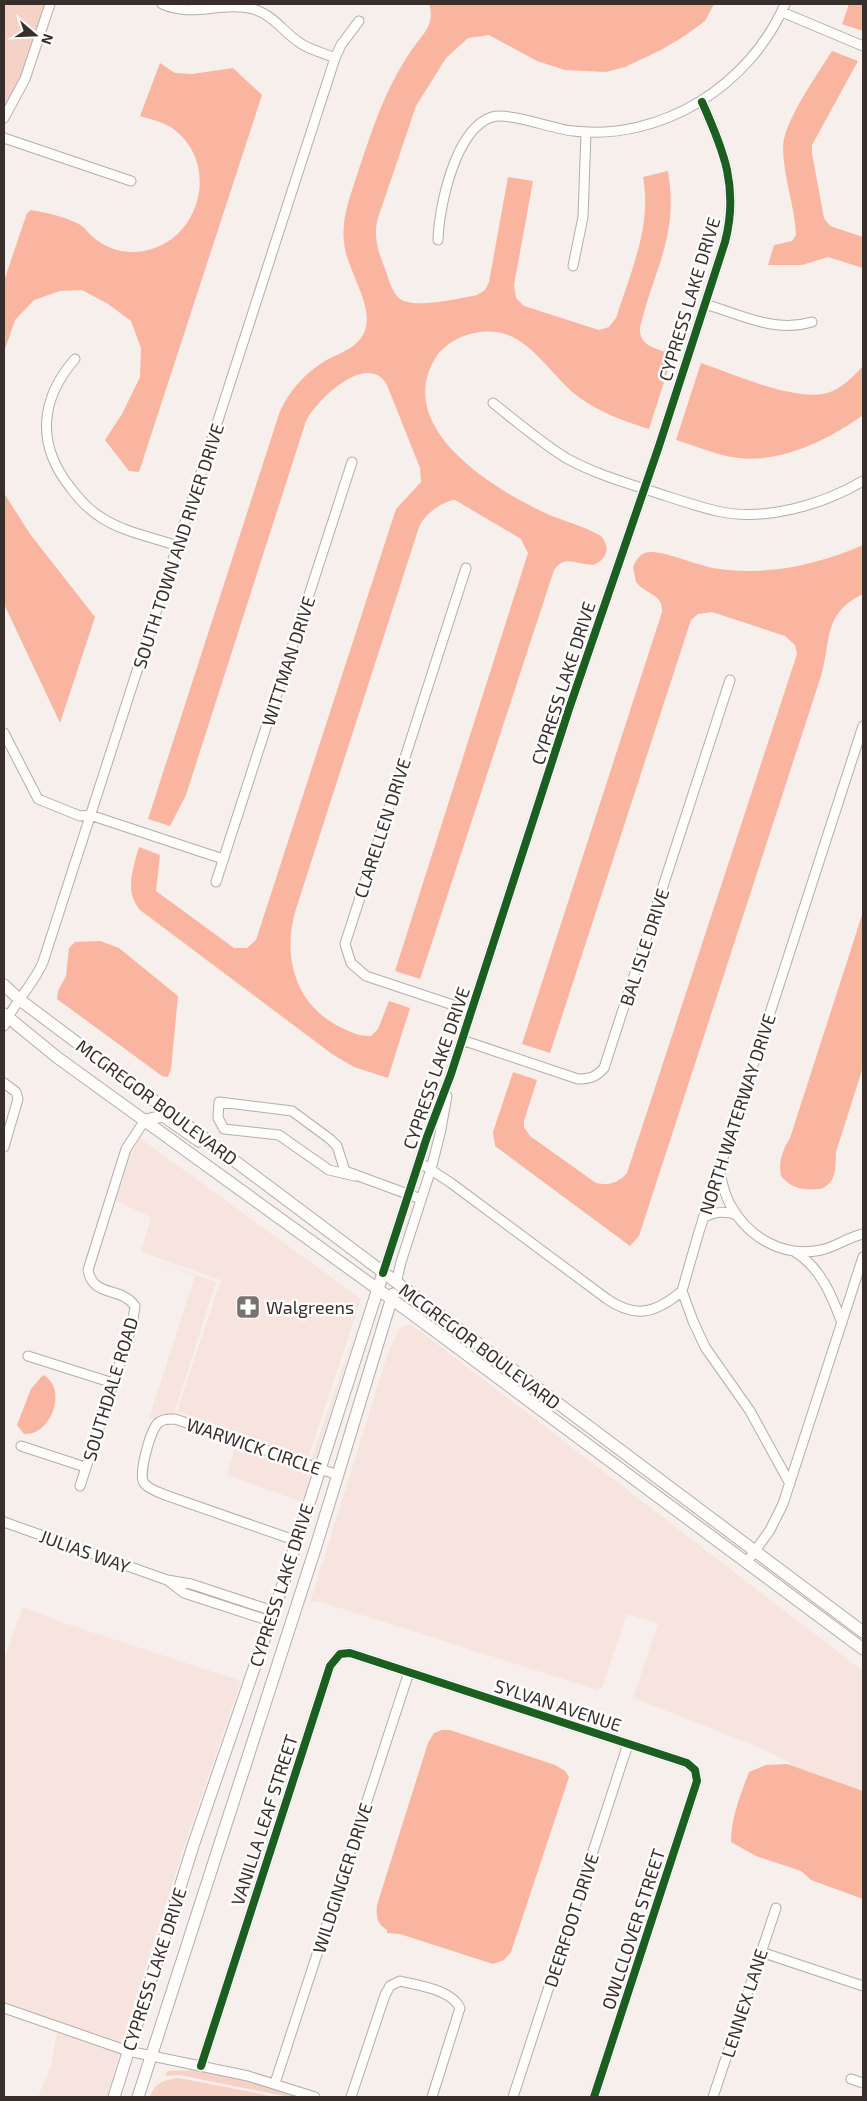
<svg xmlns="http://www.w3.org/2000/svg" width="867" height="2101" font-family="'Exo 2',sans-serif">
<rect width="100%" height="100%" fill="#f7efec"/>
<path fill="#f7e4de" d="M 140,1138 L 361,1299 L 308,1458 L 177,1411 L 221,1280 L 141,1252 L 151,1217 L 116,1201 L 131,1155 Z
M 141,1256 L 216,1282 L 174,1413 L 306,1462 L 311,1460 L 365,1304 L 302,1502 L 227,1475 L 237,1441 L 149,1418 L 195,1276 Z
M 409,1325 L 419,1330 L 863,1671 L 863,1791 L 790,1765 L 789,1762 L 759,1747 L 633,1698 L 658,1623 L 627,1614 L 602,1688 L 598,1688 L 597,1690 L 318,1601 L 310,1603 L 387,1356 L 400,1328 Z
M 23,1607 L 64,1623 L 241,1681 L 183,1850 L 131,2013 L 107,2097 L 38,2097 L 50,2068 L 57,2033 L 4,2012 L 4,1659 Z"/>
<path fill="#f6d1c5" d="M 4,4 L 45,4 L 21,79 L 4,108 Z
M 195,2070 L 247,2081 L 304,2097 L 289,2097 L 179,2075 L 165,2076 L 168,2071 Z
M 179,2078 L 262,2094 L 275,2097 L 150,2097 C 154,2083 165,2079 179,2078 Z"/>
<path fill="#fab5a0" d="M 429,4 L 714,4 L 705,21 L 686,35 L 661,50 L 625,67 L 606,72 L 565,70 L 537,61 L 489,35 L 468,38 L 446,58 L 416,106 L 378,218 C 373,235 378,251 384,266 C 388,276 391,291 399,298 C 411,310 461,298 477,295 L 485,290 L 489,282 L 508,177 L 533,181 L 514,285 L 516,298 L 524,306 L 599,330 L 609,327 L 616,318 C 631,271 652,226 643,177 L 668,171 C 679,237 654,268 640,328 C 639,347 658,349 673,354 L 649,429 C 624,421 601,413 580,398 C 552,378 531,336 496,332 C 474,329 448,339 436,357 C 392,427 492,488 545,513 C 563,521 584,526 601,536 C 611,547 607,560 593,565 C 577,565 565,554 554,570 L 420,979 L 395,971 L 528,553 L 521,539 L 455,500 C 442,501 424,515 419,527 L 296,909 C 282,954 294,1003 338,1026 C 348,1031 360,1037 371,1036 L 378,1029 L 389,1001 L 410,1008 L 388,1078 L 354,1067 L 332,1054 L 140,910 C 124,891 133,869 139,847 L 160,855 L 156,891 L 234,948 L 247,948 L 256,940 L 396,509 L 421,482 L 420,468 L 387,385 C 368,350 316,400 306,421 L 186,795 L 170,826 L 148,819 L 280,411 C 290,390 305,373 325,361 C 339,353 356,349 364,333 C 376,307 346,270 344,242 C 341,218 351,194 358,172 C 373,127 387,83 416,44 C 426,31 435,21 429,4 Z
M 849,4 L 863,4 L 863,31 L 842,24 Z
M 832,51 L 858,61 L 812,145 L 812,154 L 824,218 L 830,226 L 863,237 L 863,268 L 828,257 L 802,265 L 768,265 L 774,245 L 792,241 L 796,235 C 795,206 783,177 783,147 C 783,123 818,73 832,51 Z
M 160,63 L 175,73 L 192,74 L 233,68 L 262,95 L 139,472 L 129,471 L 105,440 L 122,414 L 140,377 L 141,348 L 131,321 L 108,304 L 82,290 L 60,291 L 34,300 L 15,320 L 4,352 L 4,281 L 27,213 L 31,210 C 47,213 68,217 82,226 C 86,229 89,234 93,237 C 104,247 120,253 135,252 C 198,249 224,165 172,128 C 163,122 150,119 140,116 Z
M 701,363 C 733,374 796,402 827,393 C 841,389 853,377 863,366 L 863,415 C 830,439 782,463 739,458 C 718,456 696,446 676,440 Z
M 4,493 L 30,534 L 95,617 L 60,723 L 4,604 Z
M 863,545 L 863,594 C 822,614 832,640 821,676 L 639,1236 L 630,1246 L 495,1146 L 493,1132 L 513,1072 L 537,1080 L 524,1121 L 524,1127 L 530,1136 L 596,1183 C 609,1186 618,1183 627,1173 L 797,654 L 795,645 L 785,636 L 712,612 L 698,614 L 691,620 L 550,1053 L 522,1044 L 662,612 C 663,593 646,595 636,582 L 633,567 C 637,557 643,551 653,552 C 673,554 693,564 713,568 C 763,577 818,565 863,545 Z
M 863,912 L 863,1067 L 836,1152 C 835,1167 838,1181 821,1189 C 805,1190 792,1190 781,1176 C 778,1162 783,1149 790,1138 Z
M 100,941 L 119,948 L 178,996 L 171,1069 L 168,1077 L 162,1076 L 57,999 L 58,991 L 66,976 L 69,948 L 75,942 Z
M 43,1375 C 68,1387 52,1436 24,1434 L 17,1425 L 31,1389 Z
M 442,1730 L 450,1730 L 555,1765 L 565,1771 L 569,1777 L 511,1952 L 504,1960 L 493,1964 L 400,1934 L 387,1933 L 387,1930 C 377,1924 376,1917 377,1905 L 428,1743 L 434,1733 Z
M 787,1764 L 863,1791 L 863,1899 L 811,1880 L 801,1871 L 756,1856 L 731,1842 C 731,1817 741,1794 749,1772 L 766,1765 Z"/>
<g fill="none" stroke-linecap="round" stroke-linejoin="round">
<defs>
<path id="minor" d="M 162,4 C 192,18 223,1 253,9 C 274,15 283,32 300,43 C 310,50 324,53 335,58
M 782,12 L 863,46
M 4,118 L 25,79 L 50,4
M 4,138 L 131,181
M 438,240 C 439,207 455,129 492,117 C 509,112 553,129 573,131 C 663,141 750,85 785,4
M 573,266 L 583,217 L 586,132
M 705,304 C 742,315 774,333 812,322
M 75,359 C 40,399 36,444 70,487 C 78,498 88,509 99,516 C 122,532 152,537 178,546
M 493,403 C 517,422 540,442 566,458 C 593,473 623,482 651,491 C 673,498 695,506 717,511 C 764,522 822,505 863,481
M 466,568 L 345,944 L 351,963 L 366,976 L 471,1011
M 4,733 L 38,799 L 80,816 L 90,815 L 223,859
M 216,882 L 352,462
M 4,1026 C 13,1003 33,986 43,962 L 335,58 L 341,45 L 359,21
M 462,1040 L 578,1079 C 590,1079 596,1077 604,1068 L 730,680
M 4,1083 L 16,1092 L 18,1099 L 4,1147
M 419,1162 L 451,1183 L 607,1299 C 636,1319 656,1313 682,1291
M 719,1169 C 722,1181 724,1195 731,1206 C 749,1238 784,1258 821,1250 C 836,1247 848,1237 863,1234
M 355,1176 L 329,1170 L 279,1135 L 224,1129 L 218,1118 L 219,1102 L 292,1111 L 330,1139 L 337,1146 L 345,1171 L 421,1199
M 703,1218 C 715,1211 725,1211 737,1215
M 795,1252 C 821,1268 832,1296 842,1323
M 383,1273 L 427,1137 L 451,1074 L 569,709 L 659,446 L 725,242 C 739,188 724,151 702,102
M 396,1283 L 401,1262 L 431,1169 L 440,1134 L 447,1096
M 28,1356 L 113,1383
M 21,1446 L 85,1467
M 790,1484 L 750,1411 L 705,1347 L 693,1321 L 682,1291 L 698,1235 L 863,726
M 80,1486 L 132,1326 L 135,1306 C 121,1286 93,1298 88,1270 L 126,1149 L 145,1120
M 4,1522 L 167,1580 L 191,1584 L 273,1611
M 297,1541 L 168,1496 C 161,1493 149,1490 144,1483 C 138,1474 150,1433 157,1424 C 162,1419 168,1419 175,1419 L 338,1475
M 747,1562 L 770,1530 L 783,1504 L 863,1257
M 167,1580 L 184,1593 L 270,1621
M 761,1952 L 863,1986
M 4,2008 L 128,2051 L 248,2076 L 315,2097
M 201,2066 L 330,1666 L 340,1654 L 350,1653 L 687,1763 L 695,1770 L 697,1781 L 594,2097
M 851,2079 L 863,2083
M 275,2083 L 409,1672
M 351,2097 L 385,1995 L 390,1986 L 400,1981 C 419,1986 451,1989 460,2008 L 432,2097
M 513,2097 L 628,1744
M 713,2097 L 776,1908"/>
<path id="major" d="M 4,985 L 20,1000 L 863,1632
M 4,1014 L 58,1058 L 408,1311 L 863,1649
M 145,1120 L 163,1116 L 199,1141
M 114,2097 L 193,1846 L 284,1581 L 383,1273
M 138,2097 L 317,1543 L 393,1294"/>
</defs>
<use href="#minor" stroke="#b5adab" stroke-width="11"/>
<use href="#major" stroke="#b5adab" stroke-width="13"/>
<use href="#minor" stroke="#fefdfc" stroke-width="9"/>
<use href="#major" stroke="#fefdfc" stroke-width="11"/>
<defs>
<path id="cycleway" d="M 383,1273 L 427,1137 L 451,1074 L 569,709 L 659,446 L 725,242 C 739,188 724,151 702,102
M 201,2066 L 330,1666 L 340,1654 L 350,1653 L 687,1763 L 695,1770 L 697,1781 L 594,2097"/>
</defs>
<use href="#cycleway" stroke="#fdfdfd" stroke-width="11"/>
<use href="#cycleway" stroke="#1b5e20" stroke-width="8"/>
</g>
<defs>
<symbol id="pharmacy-square" viewBox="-11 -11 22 22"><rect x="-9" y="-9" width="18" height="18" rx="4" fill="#7b726f" stroke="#fdfdfd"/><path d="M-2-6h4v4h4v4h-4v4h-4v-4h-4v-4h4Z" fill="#fff"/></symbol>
</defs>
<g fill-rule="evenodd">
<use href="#pharmacy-square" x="234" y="1293" width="28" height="28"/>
</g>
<g text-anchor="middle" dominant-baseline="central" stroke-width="5" stroke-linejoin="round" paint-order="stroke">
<g font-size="18" fill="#382e2b" stroke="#fdfdfd">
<text transform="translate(689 299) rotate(-73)">CYPRESS LAKE DRIVE</text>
<text transform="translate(178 546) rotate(-72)">SOUTH TOWN AND RIVER DRIVE</text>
<text transform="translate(288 661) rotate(-72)">WITTMAN DRIVE</text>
<text transform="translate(563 683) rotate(-72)">CYPRESS LAKE DRIVE</text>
<text transform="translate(382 828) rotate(-72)">CLARELLEN DRIVE</text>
<text transform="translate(644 947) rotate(-72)">BAL ISLE DRIVE</text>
<text transform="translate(436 1068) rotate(-71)">CYPRESS LAKE DRIVE</text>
<text transform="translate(157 1102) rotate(37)">MCGREGOR BOULEVARD</text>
<text transform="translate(737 1114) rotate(-72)">NORTH WATERWAY DRIVE</text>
<text transform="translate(480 1346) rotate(37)">MCGREGOR BOULEVARD</text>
<text transform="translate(110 1389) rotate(-73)">SOUTHDALE ROAD</text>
<text transform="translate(254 1446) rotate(19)">WARWICK CIRCLE</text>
<text transform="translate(85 1551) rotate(20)">JULIAS WAY</text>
<text transform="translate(281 1585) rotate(-72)">CYPRESS LAKE DRIVE</text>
<text transform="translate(558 1705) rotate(18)">SYLVAN AVENUE</text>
<text transform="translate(264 1820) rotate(-72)">VANILLA LEAF STREET</text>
<text transform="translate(342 1878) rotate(-72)">WILDGINGER DRIVE</text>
<text transform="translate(571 1920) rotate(-72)">DEERFOOT DRIVE</text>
<text transform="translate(633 1929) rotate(-72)">OWLCLOVER STREET</text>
<text transform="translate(154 1969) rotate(-72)">CYPRESS LAKE DRIVE</text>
<text transform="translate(744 2003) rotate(-72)">LENNEX LANE</text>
</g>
<g font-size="18" fill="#382e2b" stroke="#fdfdfd" text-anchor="start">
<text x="266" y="1307">Walgreens</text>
</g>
</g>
<rect width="867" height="2101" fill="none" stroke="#382e2b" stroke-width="10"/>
<g transform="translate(35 35) rotate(109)" stroke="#fdfdfd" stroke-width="4" paint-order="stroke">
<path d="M0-4L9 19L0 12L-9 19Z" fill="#382e2b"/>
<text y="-8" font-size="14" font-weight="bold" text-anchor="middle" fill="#382e2b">N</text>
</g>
</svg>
